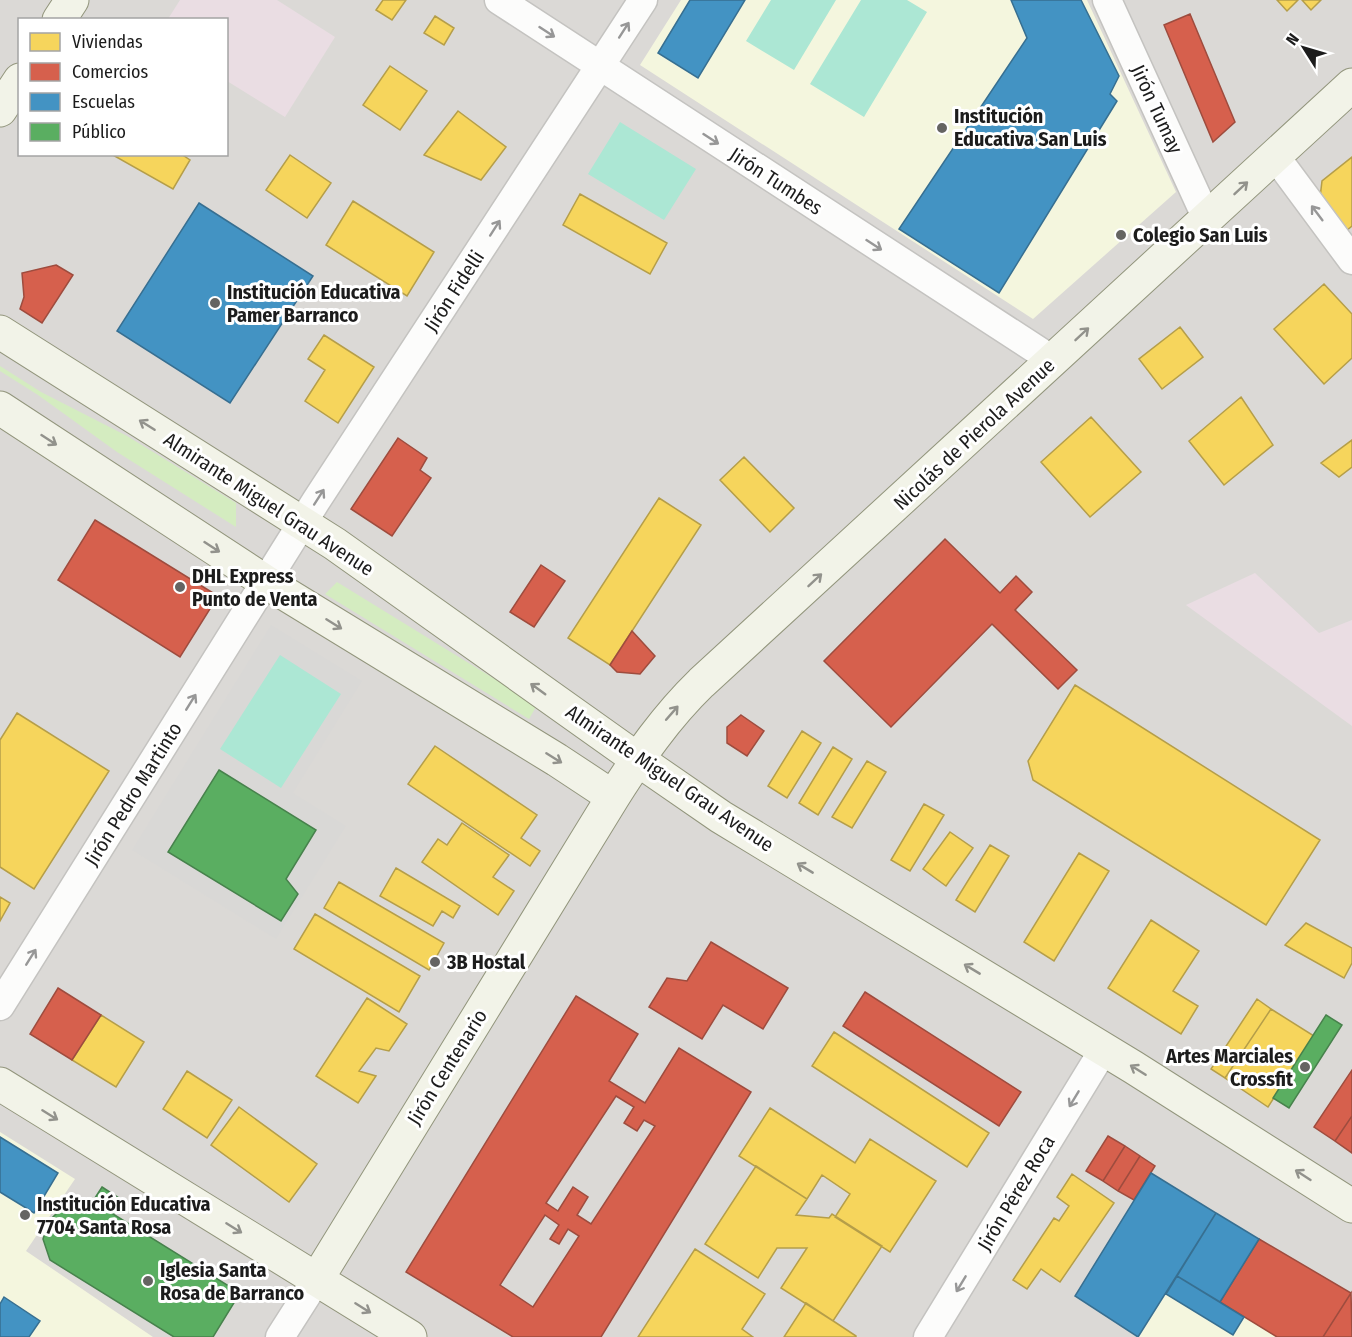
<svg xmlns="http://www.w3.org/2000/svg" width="1352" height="1337" font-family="'Fira Sans Condensed',sans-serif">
<rect width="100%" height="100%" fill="#eceae4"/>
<path fill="#dbd9d6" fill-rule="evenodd" d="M 0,0 L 1352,0 L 1352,1337 L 0,1337 ZM 20,20 L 226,20 L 226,154 L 20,154 Z"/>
<path fill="#eadde3" d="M 180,0 L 277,0 L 335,37 L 285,117 L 227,81 L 226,20 L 168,19 Z
M 1255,573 L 1319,633 L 1352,620 L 1352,726 L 1186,605 Z"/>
<path fill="#f4f6de" d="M 681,0 L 1087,0 L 1176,192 L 1033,319 L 640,65 Z
M 0,1132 L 75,1179 L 26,1251 L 153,1337 L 0,1337 Z
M 1177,1276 L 1278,1337 L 1139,1337 Z"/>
<path fill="#d9d8d6" d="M 271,625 L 362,681 L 293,793 L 346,826 L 276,939 L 132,850 Z"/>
<path fill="#d4ecc0" d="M 0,366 L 41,392 L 127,436 L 236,503 L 236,527 L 117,452 L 38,395 L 0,371 Z
M 337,582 L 537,705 L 529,719 L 325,594 Z"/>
<path fill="#ace7d4" d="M 771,0 L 836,0 L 794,70 L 746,41 Z
M 861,0 L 907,0 L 927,12 L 864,117 L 810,84 Z
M 620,122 L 696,169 L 664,220 L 588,174 Z
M 280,655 L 341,694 L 281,788 L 220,749 Z"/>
<path fill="#f6d55c" stroke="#b59e49" stroke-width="1.5" d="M 383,0 L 406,0 L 392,20 L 376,10 Z
M 1277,0 L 1298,0 L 1287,11 Z
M 1302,0 L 1321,0 L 1311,10 Z
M 435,16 L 454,28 L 444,45 L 424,33 Z
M 390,66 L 427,91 L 400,130 L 363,105 Z
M 458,111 L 506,147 L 481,180 L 424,155 Z
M 111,154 L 181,154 L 190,160 L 173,189 Z
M 290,155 L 331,183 L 307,218 L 266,190 Z
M 1352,157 L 1352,226 L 1346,231 L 1320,198 L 1322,181 Z
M 580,194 L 667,243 L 650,274 L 563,225 Z
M 353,201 L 434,252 L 407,296 L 326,245 Z
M 1324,284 L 1352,314 L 1352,358 L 1324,384 L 1274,329 Z
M 1180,327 L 1203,357 L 1162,389 L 1139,359 Z
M 324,335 L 374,367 L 338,423 L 305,401 L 325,370 L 308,359 Z
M 1241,397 L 1273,445 L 1224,485 L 1189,441 Z
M 1091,417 L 1141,472 L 1090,517 L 1041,462 Z
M 1352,440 L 1352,467 L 1339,477 L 1321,463 Z
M 744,457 L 794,508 L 770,532 L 720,480 Z
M 659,498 L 701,525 L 610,665 L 568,638 Z
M 1075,685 L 1320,840 L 1266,925 L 1033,780 L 1028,761 Z
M 17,713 L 109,771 L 34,889 L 0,867 L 0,740 Z
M 802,731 L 821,743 L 787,798 L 768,786 Z
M 435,746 L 537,815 L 521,838 L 540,851 L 530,866 L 408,784 Z
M 833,747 L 852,759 L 818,815 L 799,803 Z
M 867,761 L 886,772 L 852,828 L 832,817 Z
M 924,804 L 944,815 L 910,871 L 891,860 Z
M 462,823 L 509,855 L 493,877 L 514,891 L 498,915 L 422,862 L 438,839 L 447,845 Z
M 950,832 L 973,848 L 946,886 L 923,869 Z
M 990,845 L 1009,856 L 975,912 L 956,900 Z
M 1079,853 L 1109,871 L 1054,961 L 1024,942 Z
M 396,868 L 460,906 L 453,918 L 442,911 L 433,926 L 380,896 Z
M 339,882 L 444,943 L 429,970 L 324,908 Z
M 0,897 L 10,903 L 0,921 Z
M 315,914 L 420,976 L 399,1012 L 294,949 Z
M 1151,920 L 1199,951 L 1173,991 L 1198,1006 L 1181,1034 L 1108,988 Z
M 1306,923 L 1352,948 L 1352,963 L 1344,978 L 1285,945 Z
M 367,998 L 407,1024 L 389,1051 L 376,1048 L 359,1071 L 376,1076 L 358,1103 L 316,1076 Z
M 1257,999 L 1271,1009 L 1225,1078 L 1211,1069 Z
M 1271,1009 L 1314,1036 L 1268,1107 L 1225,1078 Z
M 101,1015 L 144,1042 L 116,1087 L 72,1060 Z
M 834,1032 L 989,1133 L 967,1167 L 812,1066 Z
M 187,1071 L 232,1100 L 207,1138 L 163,1109 Z
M 239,1107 L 317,1164 L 289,1202 L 211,1145 Z
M 770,1108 L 855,1163 L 870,1139 L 936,1181 L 890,1252 L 835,1217 L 850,1194 L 822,1175 L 807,1199 L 739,1156 Z
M 756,1166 L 807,1199 L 796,1215 L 829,1218 L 832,1214 L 882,1246 L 833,1321 L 781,1288 L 807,1248 L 777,1248 L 758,1278 L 705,1244 Z
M 1072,1174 L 1114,1203 L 1060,1282 L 1041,1269 L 1027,1289 L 1013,1280 L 1054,1218 L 1059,1221 L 1069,1206 L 1057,1197 Z
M 695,1249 L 765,1294 L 742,1329 L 753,1337 L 638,1337 Z
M 806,1303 L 856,1336 L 856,1337 L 784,1337 Z"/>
<path fill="#d6604d" stroke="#9e4c3e" stroke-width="1.5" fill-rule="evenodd" d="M 1190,14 L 1235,122 L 1213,142 L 1164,25 Z
M 56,265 L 73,275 L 42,323 L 20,309 L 24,297 L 22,273 Z
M 398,438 L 427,458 L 420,470 L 431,478 L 392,536 L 351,509 Z
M 95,520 L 218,596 L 180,657 L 58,580 Z
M 945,539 L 1000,593 L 1016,576 L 1032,592 L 1015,610 L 1077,670 L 1058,689 L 992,624 L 891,727 L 824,661 Z
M 541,565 L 565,581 L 534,627 L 510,612 Z
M 632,631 L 655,656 L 640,674 L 617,672 L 610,665 Z
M 741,715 L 764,731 L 747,756 L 727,743 L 727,727 Z
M 711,942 L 788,988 L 763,1029 L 723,1005 L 702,1039 L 649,1007 L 667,978 L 687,981 Z
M 58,988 L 101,1015 L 72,1060 L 30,1034 Z
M 865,992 L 1021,1092 L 999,1126 L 843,1026 Z
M 576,996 L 638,1034 L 609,1081 L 645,1103 L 679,1048 L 751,1092 L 601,1337 L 513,1337 L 406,1272 ZM 616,1096 L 634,1107 L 624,1123 L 637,1131 L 644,1120 L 655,1126 L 591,1224 L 577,1215 L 588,1197 L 573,1187 L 558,1211 L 546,1203 ZM 545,1215 L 559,1225 L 550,1239 L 559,1244 L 568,1229 L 579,1236 L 533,1307 L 500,1285 Z
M 1352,1070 L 1352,1116 L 1335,1141 L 1314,1127 Z
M 1352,1116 L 1352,1153 L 1335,1141 Z
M 1108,1136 L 1125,1146 L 1103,1181 L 1086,1171 Z
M 1125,1146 L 1140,1156 L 1118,1191 L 1103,1181 Z
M 1140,1156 L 1155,1166 L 1134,1200 L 1118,1191 Z
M 1259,1239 L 1351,1293 L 1323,1337 L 1277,1337 L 1220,1302 Z
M 1351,1293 L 1352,1337 L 1323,1337 Z"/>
<path fill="#4393c3" stroke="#376f91" stroke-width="1.5" d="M 690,0 L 745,0 L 698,78 L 658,53 Z
M 1011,0 L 1081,0 L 1119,76 L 1110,94 L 1117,101 L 999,293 L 899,229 L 1027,38 Z
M 199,203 L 313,276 L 230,403 L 117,331 Z
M 0,1137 L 58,1173 L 34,1213 L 0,1192 Z
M 1151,1173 L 1216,1213 L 1138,1337 L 1075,1296 Z
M 1216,1213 L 1259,1239 L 1220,1302 L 1177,1276 Z
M 1177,1276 L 1244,1317 L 1233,1335 L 1166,1294 Z
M 4,1297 L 40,1321 L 29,1337 L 0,1337 L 0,1304 Z"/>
<path fill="#5aae61" stroke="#47824c" stroke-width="1.5" d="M 219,770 L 316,830 L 286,879 L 298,894 L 281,921 L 168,852 Z
M 1326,1015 L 1342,1025 L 1289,1108 L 1273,1098 Z
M 102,1187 L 122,1200 L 113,1214 L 240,1293 L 213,1337 L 174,1337 L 50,1260 L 43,1239 L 49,1221 L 66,1204 L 93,1201 Z"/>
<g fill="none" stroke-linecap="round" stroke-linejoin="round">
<defs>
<path id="street" d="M 499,0 L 1054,361
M 1107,0 L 1207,219
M 1275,156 L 1352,260
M 0,1006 L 316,501 L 643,0
M 280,1337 L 317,1279
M 928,1337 L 1104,1049"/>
<path id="secondary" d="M 59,20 L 72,0
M 0,110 L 20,80
M 0,332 L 335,544 L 637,759 L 721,817 L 1133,1067 L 1352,1206
M 0,408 L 266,582 L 557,760 L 613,797
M 0,1084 L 410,1337
M 317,1279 L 613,797 C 639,756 666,717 701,683 L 1352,85"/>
</defs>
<use href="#street" stroke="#c4c3c0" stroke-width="31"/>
<use href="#secondary" stroke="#92957c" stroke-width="35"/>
<use href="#street" stroke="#fcfcfb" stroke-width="28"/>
<use href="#secondary" stroke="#f2f3e8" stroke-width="33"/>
</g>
<defs><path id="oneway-shaft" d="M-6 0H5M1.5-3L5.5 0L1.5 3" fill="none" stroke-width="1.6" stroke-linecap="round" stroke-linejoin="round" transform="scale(1.5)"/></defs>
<g stroke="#979797">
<use href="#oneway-shaft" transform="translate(624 30) rotate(-57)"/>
<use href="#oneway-shaft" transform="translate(547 32) rotate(33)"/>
<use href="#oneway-shaft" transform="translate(711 139) rotate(33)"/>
<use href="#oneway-shaft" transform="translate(1317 213) rotate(-127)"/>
<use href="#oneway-shaft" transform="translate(495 228) rotate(-57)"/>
<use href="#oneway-shaft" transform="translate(874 245) rotate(33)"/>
<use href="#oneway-shaft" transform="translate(319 497) rotate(-57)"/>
<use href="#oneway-shaft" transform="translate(191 702) rotate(-58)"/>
<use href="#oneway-shaft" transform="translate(31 957) rotate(-58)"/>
<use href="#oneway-shaft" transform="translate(1074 1099) rotate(121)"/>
<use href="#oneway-shaft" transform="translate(961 1284) rotate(121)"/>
</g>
<g stroke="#92928c">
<use href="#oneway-shaft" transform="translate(1241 188) rotate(-43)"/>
<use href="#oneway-shaft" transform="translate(1082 334) rotate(-43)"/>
<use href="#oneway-shaft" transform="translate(147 425) rotate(-148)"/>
<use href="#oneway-shaft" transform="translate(49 440) rotate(33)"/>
<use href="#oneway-shaft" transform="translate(212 547) rotate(33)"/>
<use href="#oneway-shaft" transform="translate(815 580) rotate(-43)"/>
<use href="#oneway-shaft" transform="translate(334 624) rotate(32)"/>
<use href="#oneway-shaft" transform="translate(538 689) rotate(-144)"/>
<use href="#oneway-shaft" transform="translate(672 713) rotate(-49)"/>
<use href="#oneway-shaft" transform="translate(554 758) rotate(32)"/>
<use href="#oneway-shaft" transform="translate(805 868) rotate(-149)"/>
<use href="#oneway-shaft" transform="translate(972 969) rotate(-149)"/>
<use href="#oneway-shaft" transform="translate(1138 1070) rotate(-148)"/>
<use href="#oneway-shaft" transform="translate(50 1115) rotate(32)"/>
<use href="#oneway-shaft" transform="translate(1303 1175) rotate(-147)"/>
<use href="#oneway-shaft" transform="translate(234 1228) rotate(32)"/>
<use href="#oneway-shaft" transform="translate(363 1308) rotate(32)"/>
</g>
<g fill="#656462" stroke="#fff" stroke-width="2">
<circle cx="942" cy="128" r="6"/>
<circle cx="1121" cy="235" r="6"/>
<circle cx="215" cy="303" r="6"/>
<circle cx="180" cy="587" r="6"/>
<circle cx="435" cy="962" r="6"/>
<circle cx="1305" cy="1067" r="6"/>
<circle cx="25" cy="1215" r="6"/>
<circle cx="148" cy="1281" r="6"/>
</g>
<g text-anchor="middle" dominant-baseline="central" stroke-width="6" stroke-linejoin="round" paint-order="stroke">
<g font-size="20" fill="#1c1c1c" stroke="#fff">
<text transform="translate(1157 109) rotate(65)">Jirón Tumay</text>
<text transform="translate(776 181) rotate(33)">Jirón Tumbes</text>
<text transform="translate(454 291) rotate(-57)">Jirón Fidelli</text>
<text transform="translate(974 434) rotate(-43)">Nicolás de Pierola Avenue</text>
<text transform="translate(269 504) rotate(33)">Almirante Miguel Grau Avenue</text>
<text transform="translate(670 778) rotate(34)">Almirante Miguel Grau Avenue</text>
<text transform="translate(133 794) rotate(-58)">Jirón Pedro Martinto</text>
<text transform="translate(447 1067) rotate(-58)">Jirón Centenario</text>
<text transform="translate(1016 1193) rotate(-59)">Jirón Pérez Roca</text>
</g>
<g font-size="20" font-weight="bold" fill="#1c1c1c" stroke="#fff" text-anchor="start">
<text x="954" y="116">Institución<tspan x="954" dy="23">Educativa San Luis</tspan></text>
<text x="1133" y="235">Colegio San Luis</text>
<text x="227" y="292">Institución Educativa<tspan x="227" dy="23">Pamer Barranco</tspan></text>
<text x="192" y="576">DHL Express<tspan x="192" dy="23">Punto de Venta</tspan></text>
<text x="447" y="962">3B Hostal</text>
<text x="1293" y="1056" text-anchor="end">Artes Marciales<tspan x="1293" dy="23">Crossfit</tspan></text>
<text x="37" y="1204">Institución Educativa<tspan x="37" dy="23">7704 Santa Rosa</tspan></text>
<text x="160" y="1270">Iglesia Santa<tspan x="160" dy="23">Rosa de Barranco</tspan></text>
</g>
</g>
<rect x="18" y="18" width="210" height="138" fill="#ffffff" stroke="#a4a4a4" stroke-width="1.5"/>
<rect x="30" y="33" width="30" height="18" fill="#f6d55c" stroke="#a4a4a4" stroke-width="1.5"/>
<text x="72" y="48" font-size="18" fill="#1c1c1c">Viviendas</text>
<rect x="30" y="63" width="30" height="18" fill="#d6604d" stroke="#a4a4a4" stroke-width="1.5"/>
<text x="72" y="78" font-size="18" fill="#1c1c1c">Comercios</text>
<rect x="30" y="93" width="30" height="18" fill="#4393c3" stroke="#a4a4a4" stroke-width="1.5"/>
<text x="72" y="108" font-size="18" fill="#1c1c1c">Escuelas</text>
<rect x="30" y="123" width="30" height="18" fill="#5aae61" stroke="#a4a4a4" stroke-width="1.5"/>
<text x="72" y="138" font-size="18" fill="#1c1c1c">Público</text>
<g transform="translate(1304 48) rotate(307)" stroke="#ffffff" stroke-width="4.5" paint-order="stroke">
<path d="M0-4.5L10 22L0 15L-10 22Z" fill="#1c1c1c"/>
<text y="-9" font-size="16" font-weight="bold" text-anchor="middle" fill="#1c1c1c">N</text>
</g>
</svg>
